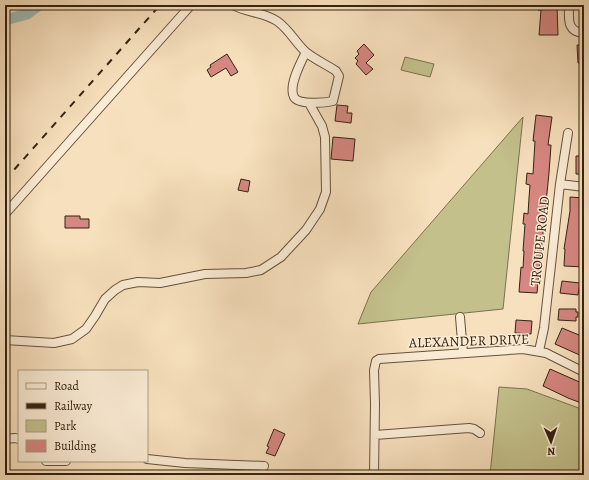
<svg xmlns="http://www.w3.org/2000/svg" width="589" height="480" font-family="Alegreya,serif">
<rect width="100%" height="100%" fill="#f7e0bd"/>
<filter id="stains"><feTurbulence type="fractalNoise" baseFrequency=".005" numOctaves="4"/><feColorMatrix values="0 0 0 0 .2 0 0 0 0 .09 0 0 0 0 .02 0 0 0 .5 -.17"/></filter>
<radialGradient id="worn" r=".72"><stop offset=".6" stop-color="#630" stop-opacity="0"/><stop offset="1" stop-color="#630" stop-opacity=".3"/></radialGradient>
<path fill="#c3c08c" stroke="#7c714e" d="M 405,57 L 434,64 L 430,77 L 401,70 Z
M 523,117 L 503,309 L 358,324 L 371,292 Z
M 499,387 L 527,389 L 584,410 L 584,475 L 490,475 Z"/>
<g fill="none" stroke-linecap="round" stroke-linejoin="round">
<path stroke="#9fbbb8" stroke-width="11" d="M 5,20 L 27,14 L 39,5"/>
</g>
<path fill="#d68781" stroke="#352211" d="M 538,5 L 557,5 L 558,35 L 539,35 L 541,10 L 538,10 Z
M 364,44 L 374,55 L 366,63 L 373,69 L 366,75 L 356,64 L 358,61 L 355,58 L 359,54 L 357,51 Z
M 577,45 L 583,45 L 584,63 L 578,63 Z
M 227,54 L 238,72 L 231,76 L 226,68 L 211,77 L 207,70 L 211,67 L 210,65 Z
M 337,105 L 348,106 L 347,113 L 352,113 L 351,123 L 335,121 Z
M 536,115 L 552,117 L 548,145 L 551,145 L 549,173 L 537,293 L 519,292 L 521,267 L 523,268 L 524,251 L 523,251 L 525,224 L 523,224 L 524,213 L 528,214 L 529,198 L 530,185 L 526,184 L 527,173 L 533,174 L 535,141 L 533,141 Z
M 333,137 L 355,139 L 353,161 L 331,159 Z
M 576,156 L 584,156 L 584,174 L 576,174 Z
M 241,179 L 250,181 L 248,192 L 238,190 Z
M 570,197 L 584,198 L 584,223 L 583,223 L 580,256 L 584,256 L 584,267 L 564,266 L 565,249 L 564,249 L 570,211 Z
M 65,216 L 80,216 L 80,219 L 89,219 L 89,228 L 65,228 Z
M 562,281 L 580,283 L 578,295 L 560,293 Z
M 559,309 L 576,309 L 576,312 L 578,312 L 578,317 L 576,317 L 576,321 L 558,320 Z
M 516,320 L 532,321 L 531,334 L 515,333 Z
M 562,328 L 584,337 L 584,357 L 555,344 Z
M 550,369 L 584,384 L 584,404 L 568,398 L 543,386 Z
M 274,429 L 285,434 L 275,456 L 266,453 L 269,447 L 267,446 Z"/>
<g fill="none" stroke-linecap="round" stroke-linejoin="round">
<defs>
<path id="minor" d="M 233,5 C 247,13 264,12 277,21 C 290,30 296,44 307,53 C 316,60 327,65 336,71 L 339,76 L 333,101 C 325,103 298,105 294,97 C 288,86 301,62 306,52
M 569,5 C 569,18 566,32 584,33
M 560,184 L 584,187
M 5,214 L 191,5
M 460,317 L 463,353
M 5,340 L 54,343 L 72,339 L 86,329 L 95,316 L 105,299 L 115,290 L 123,285 L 138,282 L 160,283 L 205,274 L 246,273 L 261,270 L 281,257 L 306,230 L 320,209 L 326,192 L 325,137 L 322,126 L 309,103
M 539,351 L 544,328 L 560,184 L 568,133
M 375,435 L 469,428 L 474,429 L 480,433
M 5,439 L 15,438 L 19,439
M 147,459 L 185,463 L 264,466
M 46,461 L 66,461
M 374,475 L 375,404 L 374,370 L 376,361 L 379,359 L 523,349 L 546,353 L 584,372"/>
</defs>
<use href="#minor" stroke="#66523c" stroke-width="10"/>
<use href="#minor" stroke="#faebd4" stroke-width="8"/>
<path stroke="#352211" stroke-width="2" stroke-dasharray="7 7" stroke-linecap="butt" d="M 5,180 L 160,5"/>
</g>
<g text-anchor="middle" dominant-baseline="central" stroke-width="3" stroke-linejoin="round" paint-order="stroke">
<g font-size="14" fill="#352211" stroke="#faebd4">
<text transform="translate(540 241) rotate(-84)">TROUPE ROAD</text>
<text transform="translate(469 341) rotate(-2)">ALEXANDER DRIVE</text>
</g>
</g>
<rect width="589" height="480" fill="none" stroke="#f7e0bd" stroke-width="20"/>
<rect x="6" y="6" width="577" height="468" fill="none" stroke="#352211" stroke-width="2"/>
<rect x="10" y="10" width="569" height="460" fill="none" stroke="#352211"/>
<rect x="18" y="370" width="130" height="92" fill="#faebd4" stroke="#ab9b86"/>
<rect x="26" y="383" width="20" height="6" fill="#faebd4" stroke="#ab9b86"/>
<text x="54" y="390" font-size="12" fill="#352211">Road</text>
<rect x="26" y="403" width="20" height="6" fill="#352211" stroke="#ab9b86"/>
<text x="54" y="410" font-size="12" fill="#352211">Railway</text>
<rect x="26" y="420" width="20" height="12" fill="#c3c08c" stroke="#ab9b86"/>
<text x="54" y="430" font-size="12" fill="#352211">Park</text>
<rect x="26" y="440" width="20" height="12" fill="#d68781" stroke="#ab9b86"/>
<text x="54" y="450" font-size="12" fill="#352211">Building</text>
<g transform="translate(551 442) rotate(178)" stroke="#faebd4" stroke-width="3" paint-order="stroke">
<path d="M0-3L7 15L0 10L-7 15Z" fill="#352211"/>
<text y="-6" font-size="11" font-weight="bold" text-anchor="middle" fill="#352211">N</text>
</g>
<rect width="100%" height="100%" filter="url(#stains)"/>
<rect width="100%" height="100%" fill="url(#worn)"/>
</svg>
